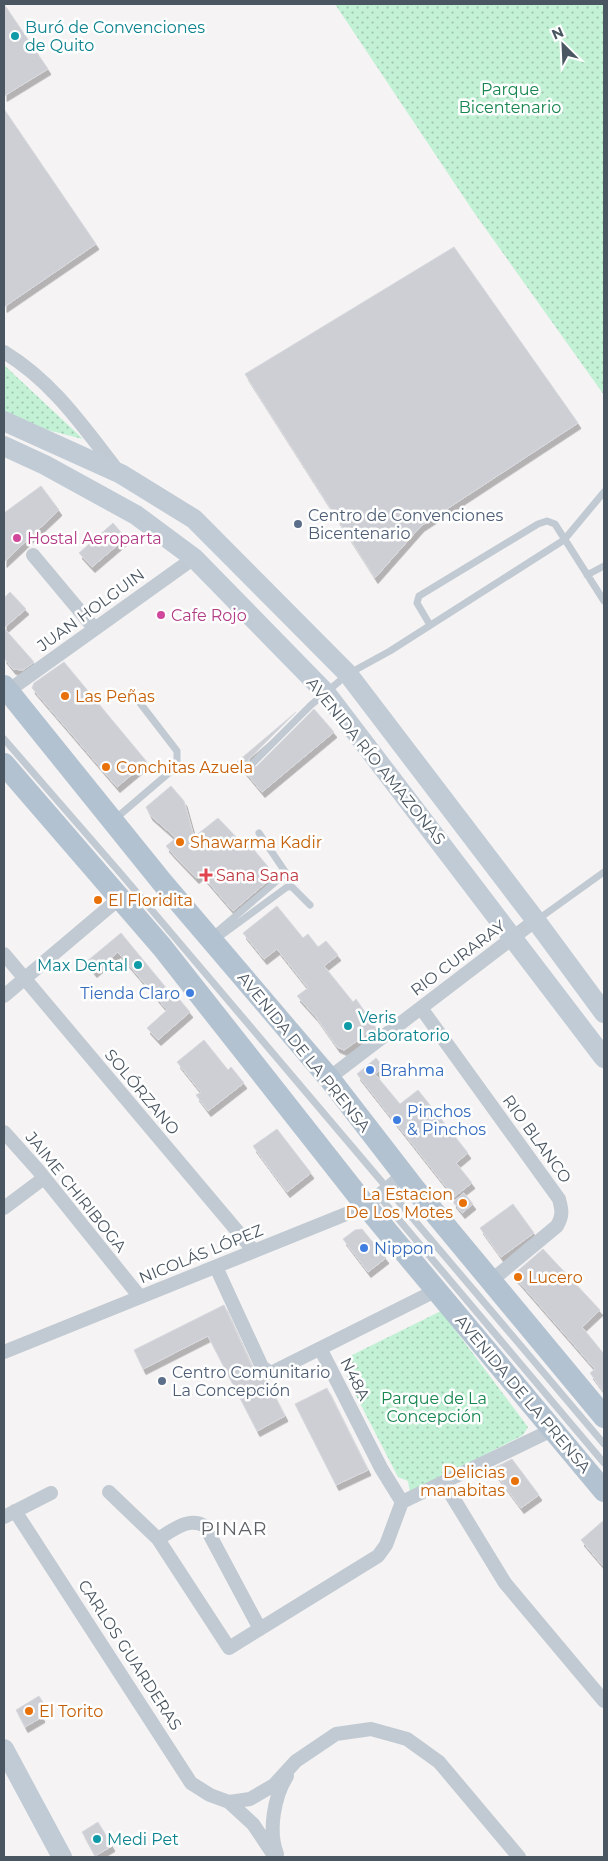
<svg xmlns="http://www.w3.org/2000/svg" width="608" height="1861" font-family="Montserrat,sans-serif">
<defs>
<pattern id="green-dots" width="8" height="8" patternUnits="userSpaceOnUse" patternTransform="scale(1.25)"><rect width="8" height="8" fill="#c3f1d5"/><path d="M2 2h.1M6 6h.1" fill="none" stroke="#a0c6b0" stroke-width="1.8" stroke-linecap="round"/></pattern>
<filter id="shadow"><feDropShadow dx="3" dy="5.5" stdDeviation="0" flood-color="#0004"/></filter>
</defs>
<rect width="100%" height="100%" fill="#f5f3f3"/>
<path fill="url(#green-dots)" d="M 335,4 L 604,4 L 604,395 L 473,211 Z
M 4,365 L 83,439 L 4,419 Z
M 441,1311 L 528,1427 L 523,1435 L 410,1493 L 408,1481 L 398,1477 L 348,1380 L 344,1359 Z"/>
<path fill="#cdcfd5" stroke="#d7d9de" filter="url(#shadow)" d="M 4,4 L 48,69 L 4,96 Z
M 4,109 L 96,244 L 4,307 Z
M 454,247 L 578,423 L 421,526 L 375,578 L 245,374 Z
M 41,486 L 59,510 L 4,562 L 4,513 Z
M 113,523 L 126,538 L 92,567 L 79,553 Z
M 10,592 L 26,609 L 4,628 L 34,662 L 23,670 L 13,669 L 4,658 L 4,598 Z
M 64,662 L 147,762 L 117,787 L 32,688 L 34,683 Z
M 314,709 L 334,732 L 262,792 L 237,762 L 296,712 L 249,759 L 249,766 L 256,767 Z
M 171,786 L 184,801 L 194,837 L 218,818 L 240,841 L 244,838 L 275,875 L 233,911 L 201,874 L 196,878 L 173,854 L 166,846 L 176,838 L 150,815 L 146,807 Z
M 277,906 L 303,938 L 308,934 L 318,947 L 326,941 L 338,955 L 324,966 L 353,1002 L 356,999 L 376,1028 L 344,1050 L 337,1047 L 316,1017 L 297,996 L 308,988 L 277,949 L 264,959 L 243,933 Z
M 121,933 L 177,1001 L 179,999 L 190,1012 L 158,1040 L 147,1028 L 167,1010 L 118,952 L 94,972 L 86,962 Z
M 204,1040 L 228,1070 L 231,1067 L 244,1083 L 208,1111 L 196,1095 L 201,1092 L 177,1062 Z
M 376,1058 L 384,1067 L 375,1074 L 400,1104 L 418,1090 L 468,1153 L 456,1163 L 472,1183 L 454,1197 L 357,1074 Z
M 277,1129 L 311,1173 L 287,1192 L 253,1146 Z
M 464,1193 L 473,1204 L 462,1213 L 453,1202 Z
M 513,1204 L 534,1233 L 501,1257 L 480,1228 Z
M 362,1229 L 386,1258 L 368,1272 L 343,1239 L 355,1230 Z
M 543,1249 L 600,1310 L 582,1327 L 604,1354 L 604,1392 L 590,1373 L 595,1369 L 513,1275 Z
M 224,1305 L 254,1371 L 267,1381 L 285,1416 L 257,1431 L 208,1336 L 143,1369 L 134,1350 Z
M 327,1388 L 368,1470 L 336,1485 L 295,1404 Z
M 512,1459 L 539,1495 L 521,1508 L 492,1469 Z
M 604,1520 L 604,1567 L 581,1540 Z
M 39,1696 L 44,1704 L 44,1709 L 40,1713 L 42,1717 L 25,1727 L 16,1710 Z
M 98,1822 L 112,1846 L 95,1856 L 82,1832 Z"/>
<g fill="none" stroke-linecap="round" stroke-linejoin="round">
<path stroke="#c1cad2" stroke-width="7" d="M 587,575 L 604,566
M 430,625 L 417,603 L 419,596 L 538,524 L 547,521 L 555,524 L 604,601
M 4,739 L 122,875 L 604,1444
M 253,763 L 311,705 L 348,674 L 390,651 L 564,540 L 604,492
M 115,819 L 177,766 L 177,751 L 140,703
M 537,920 L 604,872
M 212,936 L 286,873 L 259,833
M 215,940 L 287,887 L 292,887 L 310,905
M 379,1196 L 604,1463"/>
<path stroke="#c1cad2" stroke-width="14" d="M 4,352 C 53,382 82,425 117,470
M 33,555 L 94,628
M 8,691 L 194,558
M 4,954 L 254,1251
M 4,996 L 121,897
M 421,1008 L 559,1199 C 562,1210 563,1216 557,1226 L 492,1280
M 329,1078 L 536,920
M 4,1132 L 38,1170 L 140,1297
M 4,1208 L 44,1178
M 216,1267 L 262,1367 L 271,1373 L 437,1290
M 321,1350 L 381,1468 L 402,1502
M 4,1352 L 366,1206 L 403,1175
M 444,1483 L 505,1583 L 604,1701
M 109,1492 L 158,1539 L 229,1648 L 378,1556 L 386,1545 L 402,1502 L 552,1430
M 15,1511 L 191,1783 L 210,1795 L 229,1802 L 253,1824 L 275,1857
M 4,1517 L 51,1493
M 158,1539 C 172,1531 188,1516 205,1526 L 260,1629
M 229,1802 L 250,1799 L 274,1785 L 296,1761 L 336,1734 L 371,1729 L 407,1739 L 439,1762 L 519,1857
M 277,1854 C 268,1831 274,1797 287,1776"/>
<path stroke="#c1cbd6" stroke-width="20" d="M 4,421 L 121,474 L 194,519 L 348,674 L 534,918 L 604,1013
M 4,446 L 45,465 L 136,515 L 194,558 L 326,693 L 604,1058
M 4,1749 L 62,1857"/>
<path stroke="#b3c2d1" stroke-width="22" d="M 4,686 L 162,882 L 329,1078 L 414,1188 L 604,1417
M 4,764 L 162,947 L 366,1206 L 604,1491"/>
</g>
<g fill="#0f9aa8" stroke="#fff" stroke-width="2">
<circle cx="15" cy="36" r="5"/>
<circle cx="138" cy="965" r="5"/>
<circle cx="348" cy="1026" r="5"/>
<circle cx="97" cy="1839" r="5"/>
</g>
<g fill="#5c6f8a" stroke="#fff" stroke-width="2">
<circle cx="298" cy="524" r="5"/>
<circle cx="162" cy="1381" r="5"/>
</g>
<g fill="#d1479c" stroke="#fff" stroke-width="2">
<circle cx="17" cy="538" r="5"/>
<circle cx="161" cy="615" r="5"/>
</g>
<g fill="#e8710a" stroke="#fff" stroke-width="2">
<circle cx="65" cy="696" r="5"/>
<circle cx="106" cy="767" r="5"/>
<circle cx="180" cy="842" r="5"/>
<circle cx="98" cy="900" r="5"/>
<circle cx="463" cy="1203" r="5"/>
<circle cx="518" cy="1277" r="5"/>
<circle cx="515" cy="1481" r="5"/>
<circle cx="29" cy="1711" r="5"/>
</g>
<path fill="#e0444e" stroke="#fff" stroke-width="2" d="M203.5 867.5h5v5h5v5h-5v5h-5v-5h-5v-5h5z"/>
<g fill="#3f7fe0" stroke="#fff" stroke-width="2">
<circle cx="190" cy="993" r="5"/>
<circle cx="370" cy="1070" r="5"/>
<circle cx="397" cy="1120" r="5"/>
<circle cx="364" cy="1248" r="5"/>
</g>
<g text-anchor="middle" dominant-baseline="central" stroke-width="5" stroke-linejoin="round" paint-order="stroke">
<g font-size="16" fill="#0d838f" stroke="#fff" text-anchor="start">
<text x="25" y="27">Buró de Convenciones<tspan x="25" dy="18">de Quito</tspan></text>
<text x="128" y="965" text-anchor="end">Max Dental</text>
<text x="358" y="1017">Veris<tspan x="358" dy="18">Laboratorio</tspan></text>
<text x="107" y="1839">Medi Pet</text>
</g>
<g font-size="16" fill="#17864f" stroke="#fff">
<text x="510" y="89">Parque<tspan x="510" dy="18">Bicentenario</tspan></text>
<text x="434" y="1398">Parque de La<tspan x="434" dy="18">Concepción</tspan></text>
</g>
<g font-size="16" fill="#4e5e75" stroke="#fff" text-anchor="start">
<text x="308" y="515">Centro de Convenciones<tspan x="308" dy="18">Bicentenario</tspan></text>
<text x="172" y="1372">Centro Comunitario<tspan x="172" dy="18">La Concepción</tspan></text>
</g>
<g font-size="16" fill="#b23c85" stroke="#fff" text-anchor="start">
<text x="27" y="538">Hostal Aeroparta</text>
<text x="171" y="615">Cafe Rojo</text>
</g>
<g font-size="16" fill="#4a5661" stroke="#fff">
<text transform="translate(91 610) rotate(-36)">JUAN HOLGUIN</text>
<text transform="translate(376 761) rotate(51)">AVENIDA RÍO AMAZONAS</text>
<text transform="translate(458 958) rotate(-37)">RIO CURARAY</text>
<text transform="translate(304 1052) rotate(51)">AVENIDA DE LA PRENSA</text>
<text transform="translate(142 1092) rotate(50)">SOLÓRZANO</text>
<text transform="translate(537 1139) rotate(54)">RIO BLANCO</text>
<text transform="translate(76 1192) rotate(51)">JAIME CHIRIBOGA</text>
<text transform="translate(201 1254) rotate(-22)">NICOLÁS LÓPEZ</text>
<text transform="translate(355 1379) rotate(63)">N48A</text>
<text transform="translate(523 1394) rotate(50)">AVENIDA DE LA PRENSA</text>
<text transform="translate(130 1655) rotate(57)">CARLOS GUARDERAS</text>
</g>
<g font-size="16" fill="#c56008" stroke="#fff" text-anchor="start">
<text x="75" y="696">Las Peñas</text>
<text x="116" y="767">Conchitas Azuela</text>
<text x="190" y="842">Shawarma Kadir</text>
<text x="108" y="900">El Floridita</text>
<text x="453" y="1194" text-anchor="end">La Estacion<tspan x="453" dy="18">De Los Motes</tspan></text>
<text x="528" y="1277">Lucero</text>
<text x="505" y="1472" text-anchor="end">Delicias<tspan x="505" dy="18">manabitas</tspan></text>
<text x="39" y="1711">El Torito</text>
</g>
<g font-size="16" fill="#be3a42" stroke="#fff" text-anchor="start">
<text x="216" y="875">Sana Sana</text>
</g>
<g font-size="16" fill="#366cbe" stroke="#fff" text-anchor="start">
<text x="180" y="993" text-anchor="end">Tienda Claro</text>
<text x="380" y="1070">Brahma</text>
<text x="407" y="1111">Pinchos<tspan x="407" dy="18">&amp; Pinchos</tspan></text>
<text x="374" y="1248">Nippon</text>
</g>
<g font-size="19" letter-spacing="1" fill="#5f6368" stroke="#fff">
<text x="234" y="1528">PINAR</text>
</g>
</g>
<rect width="608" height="1861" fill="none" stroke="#4a5661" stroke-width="10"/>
<g transform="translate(563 45) rotate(336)" stroke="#ffffff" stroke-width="4" paint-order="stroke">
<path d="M0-4L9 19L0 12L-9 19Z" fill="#4a5661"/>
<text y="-8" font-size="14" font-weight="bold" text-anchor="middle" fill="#4a5661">N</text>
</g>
</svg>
